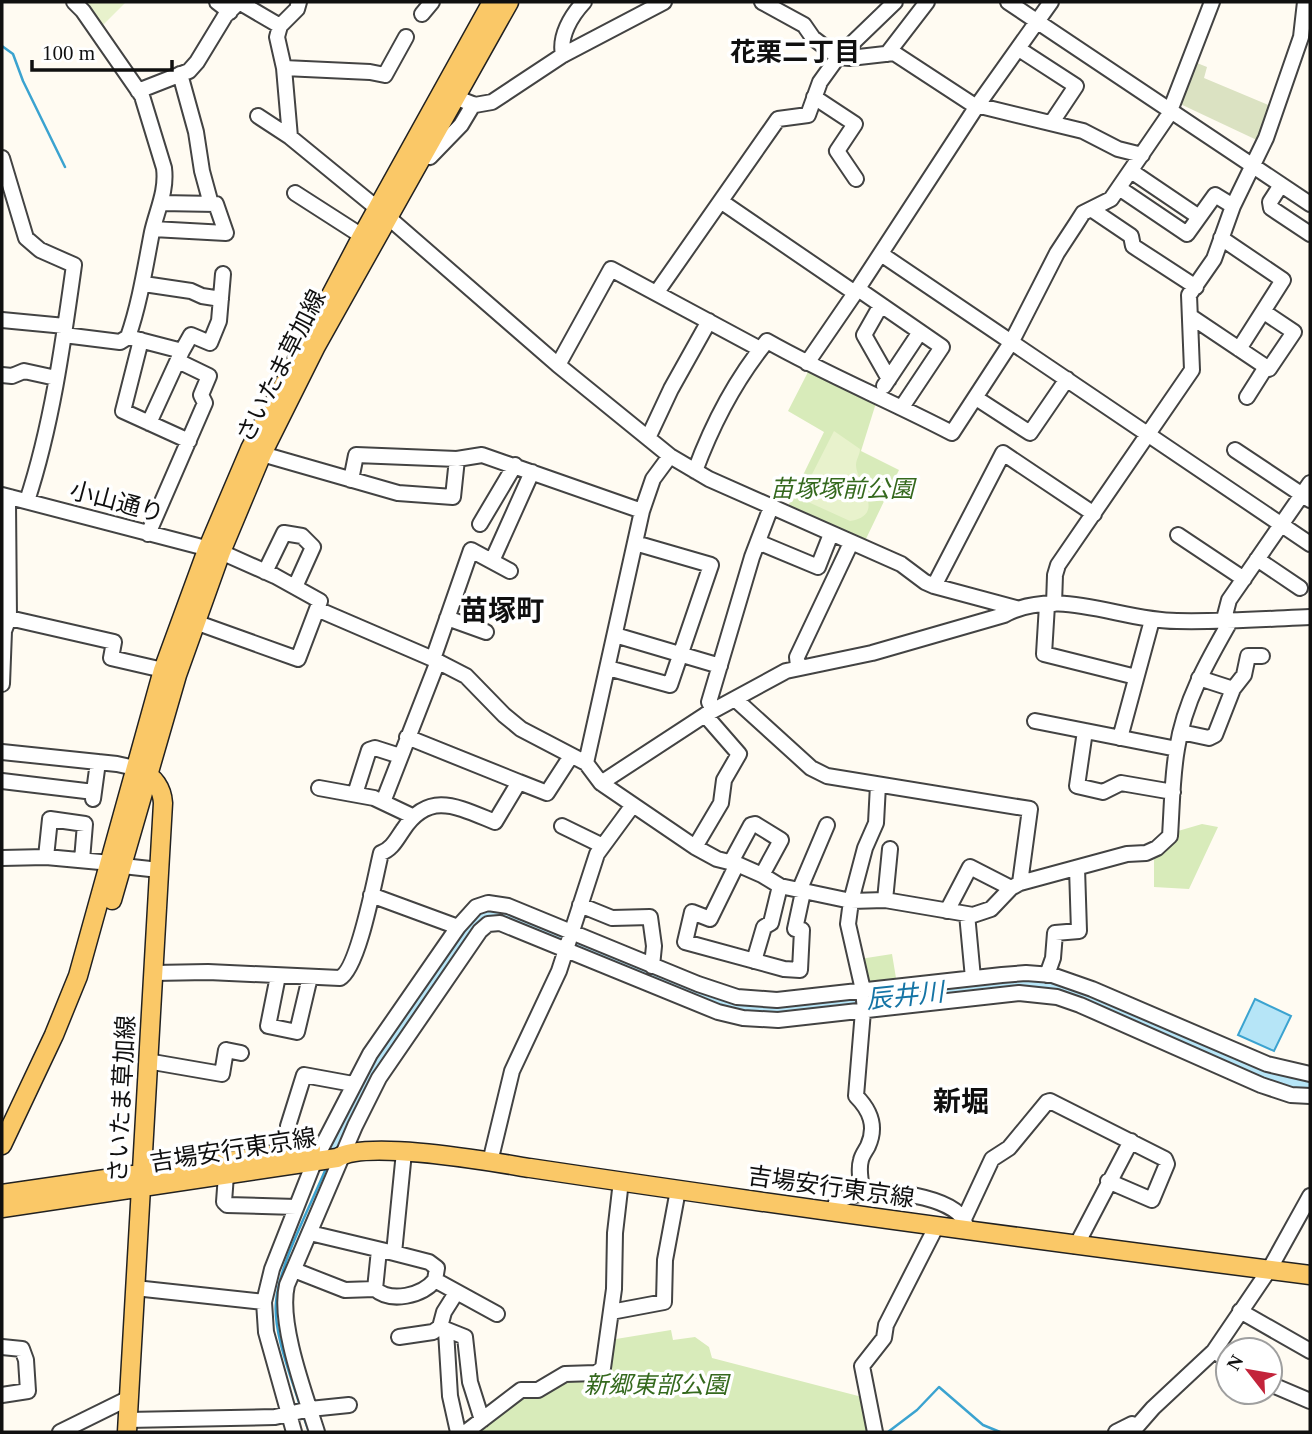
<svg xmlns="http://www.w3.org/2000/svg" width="1312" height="1434" font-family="'Times New Roman','Noto Sans JP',serif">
<rect width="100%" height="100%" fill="#fffbf2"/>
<path fill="#d8ebba" d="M 808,372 L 876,403 L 861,451 L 899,470 L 864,543 L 787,508 L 824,432 L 788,411 Z
M 1202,824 L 1218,827 L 1189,889 L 1154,887 L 1154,857 L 1178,831 Z
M 892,954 L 897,984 L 869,985 L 860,959 Z
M 671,1330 L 673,1340 L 695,1337 L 709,1347 L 712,1358 L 866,1398 L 871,1432 L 474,1432 L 523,1392 L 609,1373 L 616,1339 Z"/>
<path fill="#dbe2c2" d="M 1192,61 L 1207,67 L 1204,78 L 1273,107 L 1261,142 L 1176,102 Z"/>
<path fill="#e8f2cc" d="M 80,2 L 126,2 L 103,25 Z
M 834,431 L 860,449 C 860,455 856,459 856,465 C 856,482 888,515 850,521 L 806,501 L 810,493 L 804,490 Z"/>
<path fill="#b6e5f7" stroke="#3ba3d0" stroke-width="2" d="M 1255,999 L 1291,1016 L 1274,1051 L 1238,1035 Z"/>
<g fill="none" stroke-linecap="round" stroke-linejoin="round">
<path stroke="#3ba3d0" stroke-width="2.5" d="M 2,46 L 13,54 L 23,81 L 65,167
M 300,1406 C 291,1376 273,1332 276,1302 C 279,1264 312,1203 327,1166
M 303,1415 L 309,1432
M 888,1432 L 917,1410 L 939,1387 L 983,1425 L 1000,1432"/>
<path stroke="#b6e5f7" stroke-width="18" d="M 329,1160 L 357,1099 L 385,1050 L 474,922 L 484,913 L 493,911 L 722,1004 L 748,1009 L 786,1010 L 1030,983 L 1053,986 L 1076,993 L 1236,1064 L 1270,1077 L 1310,1085"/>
<defs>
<path id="minor" d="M 74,2 L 83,11 L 142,96 L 164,168 C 167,191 157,210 152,232 C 145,268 140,302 128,337
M 217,2 L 230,12
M 239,2 L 280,26 L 297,9 L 299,2
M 762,2 L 804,25 L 813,38 L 838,57 L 850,58 L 894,53 L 972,104 L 1083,131 L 1118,149 L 1142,155
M 1008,2 L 1310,204
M 422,14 L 432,2
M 280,26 L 277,37 L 284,68 L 290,137
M 1019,49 L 1076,86 L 1052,122
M 887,54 L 927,2
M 563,55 C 559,36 571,16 584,2
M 284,68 L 370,72 L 385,75 L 406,37
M 180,74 L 196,132 L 202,171 L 211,204
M 138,91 L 189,71 L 197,62 L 225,16 L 239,2
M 447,94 L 475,105 L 492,102 L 563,55 L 664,2
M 814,97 L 855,124 L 837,151 L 856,179
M 258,116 L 290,137 L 389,218 L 558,365 L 670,456 L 709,479 L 901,564 L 925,582 L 934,586 L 1016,608
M 423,154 L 430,157 L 461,125 L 473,105
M 2,158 L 26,238 L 40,250 L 74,265 C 63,344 52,425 27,501
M 1131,171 L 1199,217
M 1281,185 L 1270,202 L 1271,208 L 1310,234
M 1119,188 L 1187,234 L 1215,195 L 1233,206
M 295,193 L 362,236
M 722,202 L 855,293
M 1091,209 L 1131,236 L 1133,246 L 1196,287
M 153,229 L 226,233 L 216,204 L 161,203
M 1221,238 L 1283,280 L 1239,349
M 881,254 L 1310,544
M 144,284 L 191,291 L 202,296 L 221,299
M 858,289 L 942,347 L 902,407
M 657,292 L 778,119 L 808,115 L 820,82 L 838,57 L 895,2
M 881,305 L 864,335 L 889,379
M 1190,316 L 1269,369 L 1294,332 L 1264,312
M 2,320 L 65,326
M 64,335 L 120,342 L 128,337 L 182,351
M 141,340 L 123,411 L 189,441
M 807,363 L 855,293 L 977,106 L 1051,2
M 558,365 L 611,269 L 760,349
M 2,375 L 12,376 L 24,371 L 56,378
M 884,386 L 920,332
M 1247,397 L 1266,367
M 976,398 L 1030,433 L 1067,379
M 149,423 L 182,351 L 191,335 L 210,343 L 219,321 L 223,274
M 648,438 L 671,389 L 709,321
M 1235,450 L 1310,500
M 262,454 L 398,493 L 453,497 L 457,459
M 670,456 L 653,479 L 642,511 L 586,763 L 601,783 L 695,847 L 717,859 L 737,864 L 762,875 L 780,886 L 851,901 L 885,900 L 973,915 L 991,909 L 1011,888 L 1020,883 L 1127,854 L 1146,853 L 1157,848 L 1170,836 C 1172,807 1172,777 1177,749 C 1184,702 1208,660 1231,620
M 695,471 C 712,425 736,379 767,341 C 827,375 891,401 952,433 L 1012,341 L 1057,253 L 1076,224 L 1083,213 L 1111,199 L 1168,116 L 1212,2
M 351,480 L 356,455 L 457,459 L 482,455 L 642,511
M 2,495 L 221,552 L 275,576 L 320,601 L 317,609 L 433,659 L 466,676 L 504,715 L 521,729 L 586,763
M 480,524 L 515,465
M 148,534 L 205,403 L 201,395 L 209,376 L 178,361
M 1178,535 L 1244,579
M 758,542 L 818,567 L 831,534
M 1257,559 L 1300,588
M 492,561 L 532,472
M 265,572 L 284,533 L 302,536 L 313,547 L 295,587
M 934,586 L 1003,453 L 1094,514
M 1054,604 L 1055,575 L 1058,565 L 1192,370 L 1189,295 L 1214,259 L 1233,206 L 1266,138 L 1301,37 L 1305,2
M 1047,605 L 1044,654 L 1136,677
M 9,618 L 114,642 L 111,658 L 163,670
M 447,618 L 486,632
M 1224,619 L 1229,600 L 1310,483
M 195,622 L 298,659 L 317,609
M 615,635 L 720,666
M 433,659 L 471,550 L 510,571
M 798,666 L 797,657 L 851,543
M 608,668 L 670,685 L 711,565 L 635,543
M 1199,678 L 1233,689 L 1244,675 L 1248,656 L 1262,656
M 2,684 L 4,631 L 9,618 L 8,503 L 10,497
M 735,699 L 811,768 L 827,776 L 1030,809 L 1020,883
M 713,710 L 709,702 L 752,557 L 771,507
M 1035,721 L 1177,749
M 1085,731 L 1077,786 L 1103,792 L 1121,783 L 1173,792
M 1181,732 L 1209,738 L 1215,735 L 1233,689
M 407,737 L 519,782
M 1120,738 L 1152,620
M 2,752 L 117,764 L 135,768
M 2,781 L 94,792
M 601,783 L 705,715 L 786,671 L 872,653 L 1004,615 C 1057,586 1121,621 1177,621 C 1221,622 1266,619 1310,617
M 319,788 L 374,798 L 412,816
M 355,794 L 369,750 L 375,748 L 400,756
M 93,799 L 98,762
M 383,802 L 438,661
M 562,826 L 601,845
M 695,847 L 721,803 L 724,780 L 739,754 L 705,715
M 46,857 L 50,819 L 85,824 L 82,860
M 2,858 L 46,857 L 111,863
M 731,862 L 751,825 L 755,824 L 781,840 L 762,875
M 737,864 L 710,919 L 692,912 L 685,942 L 784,969 L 800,970 L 802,930 L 795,929 L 803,892
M 123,866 L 159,870
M 799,891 L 827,825
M 371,895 L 458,927
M 885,900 L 890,849
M 580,905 L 612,918 L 650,917 L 654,946 L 652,966
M 947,911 L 970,867 L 1011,888
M 967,914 L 973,978
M 754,961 L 764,927 L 771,923 L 780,886
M 154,973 L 208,972 L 340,978 C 359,968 375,877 381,853 C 392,849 396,840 403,830 C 429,790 458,807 495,822 L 519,782 L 547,793 L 571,756
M 1047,975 L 1053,958 L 1055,933 L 1079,931 L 1077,868
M 278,976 L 268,1026 L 297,1032 L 310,977
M 865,1010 L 863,990 L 848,924 L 851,901 L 865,848 L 876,823 L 878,785
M 147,1061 L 222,1074 L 226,1050 L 241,1053
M 292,1151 L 288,1126 L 304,1075 L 353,1084
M 490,1162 L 512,1071 L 559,971 L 597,854 L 633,805
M 226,1175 L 224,1202 L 227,1205 L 296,1207
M 863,1193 C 861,1183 858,1170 861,1160 C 862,1155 866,1150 868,1146 C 877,1126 870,1110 856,1096 L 863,1011
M 832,1212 L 837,1201 C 847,1197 859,1193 870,1192 C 893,1190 960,1198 966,1226
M 964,1219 L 992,1159 L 1009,1148 L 1047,1102 L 1050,1101 L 1165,1159 L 1167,1164 L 1152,1200 L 1108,1181
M 310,1233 L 394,1253 L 404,1152
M 1076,1246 L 1131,1141
M 379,1250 L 375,1289 C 391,1303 422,1296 435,1280
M 394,1253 L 429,1262 L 437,1268 L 435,1280 L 497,1314
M 294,1270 L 345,1290 L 375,1289
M 135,1288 L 264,1302
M 1240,1311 L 1310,1351
M 611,1312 L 664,1302 L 665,1260 L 678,1190
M 440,1327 L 444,1312 L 456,1293
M 446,1331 L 450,1396 L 458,1432
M 399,1337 L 433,1332 L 440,1327 L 465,1337 L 470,1382 L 482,1420
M 2,1347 L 22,1349 L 26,1360 L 28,1391 L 2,1395
M 1214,1351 L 1228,1360
M 1270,1384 L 1310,1401
M 127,1420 L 275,1417 L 310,1409 L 349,1405
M 60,1432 L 127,1399
M 294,1432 L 266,1332 L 264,1302 L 272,1269 L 315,1160 L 370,1054 L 458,927 L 476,907 L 488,903 L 508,906 L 698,984 L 737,997 L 777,1000 L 1002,975 L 1026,973 L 1052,975 L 1092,989 L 1267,1064 L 1310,1074
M 317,1432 C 305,1394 278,1323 287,1285 L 355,1126 L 379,1078 L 480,931 L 488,924 L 500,923 L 718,1012 L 743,1018 L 778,1020 L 1019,993 L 1057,997 L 1080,1005 L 1261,1085 L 1291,1095 L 1310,1096
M 466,1432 L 521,1390 L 538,1390 L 565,1374 L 596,1373 L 603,1368 L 614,1289 L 615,1233 L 621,1181
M 875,1432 L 862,1366 L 884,1338 L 886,1325 L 936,1227
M 1116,1432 L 1132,1424 L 1136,1426
M 1132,1432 L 1153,1408 L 1214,1351 L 1269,1270 L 1310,1196"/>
<path id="major" d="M 112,900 L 177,675 L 221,552 L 262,454 L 316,346 L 509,2
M 2,1145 L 54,1035 L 78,976 L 163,670 L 207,550 L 250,449 L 362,236 L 492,2
M 2,1194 L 311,1149
M 2,1208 L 337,1158 C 366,1139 492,1162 530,1168 C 790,1207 1050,1242 1310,1275
M 127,1432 L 163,803 C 162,788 154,777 141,771"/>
</defs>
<use href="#minor" stroke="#434343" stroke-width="18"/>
<use href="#major" stroke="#212121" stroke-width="21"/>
<use href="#minor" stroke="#fff" stroke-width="14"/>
<use href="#major" stroke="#fac867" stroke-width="18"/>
</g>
<g text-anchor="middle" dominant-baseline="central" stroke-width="7" stroke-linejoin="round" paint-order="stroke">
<g font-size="24" fill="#101010" stroke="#fff">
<text transform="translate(281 366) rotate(-63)">さいたま草加線</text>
<text transform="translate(117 502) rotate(15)">小山通り</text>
<text transform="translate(122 1099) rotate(-87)">さいたま草加線</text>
<text transform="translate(233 1150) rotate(-9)">吉場安行東京線</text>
<text transform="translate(831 1187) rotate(8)">吉場安行東京線</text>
</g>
<g font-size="24" font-style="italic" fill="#35691e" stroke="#fff">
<text x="842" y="489">苗塚塚前公園</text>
<text x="656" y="1385">新郷東部公園</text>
</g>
<g font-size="26" font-weight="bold" fill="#101010" stroke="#fff">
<text x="795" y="52">花栗二丁目</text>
</g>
<g font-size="26" font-style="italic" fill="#1574a5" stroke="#fff">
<text transform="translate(905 996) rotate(-6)">辰井川</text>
</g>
<g font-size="28" font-weight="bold" fill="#101010" stroke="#fff">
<text x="502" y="610">苗塚町</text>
<text x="961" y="1101">新堀</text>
</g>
</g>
<rect width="1312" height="1434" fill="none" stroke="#101010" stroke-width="7"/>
<g transform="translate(1249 1371) rotate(301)"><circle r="33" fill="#ffffff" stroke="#9f9f9f" stroke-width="2"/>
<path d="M0-5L12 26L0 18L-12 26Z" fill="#c3243b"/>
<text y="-10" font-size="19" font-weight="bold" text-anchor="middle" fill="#101010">N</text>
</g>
<path d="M32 60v10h140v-10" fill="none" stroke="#101010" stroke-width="3.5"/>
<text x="42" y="60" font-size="21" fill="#101010" stroke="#ffffff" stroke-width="5" paint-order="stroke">100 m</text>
</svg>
